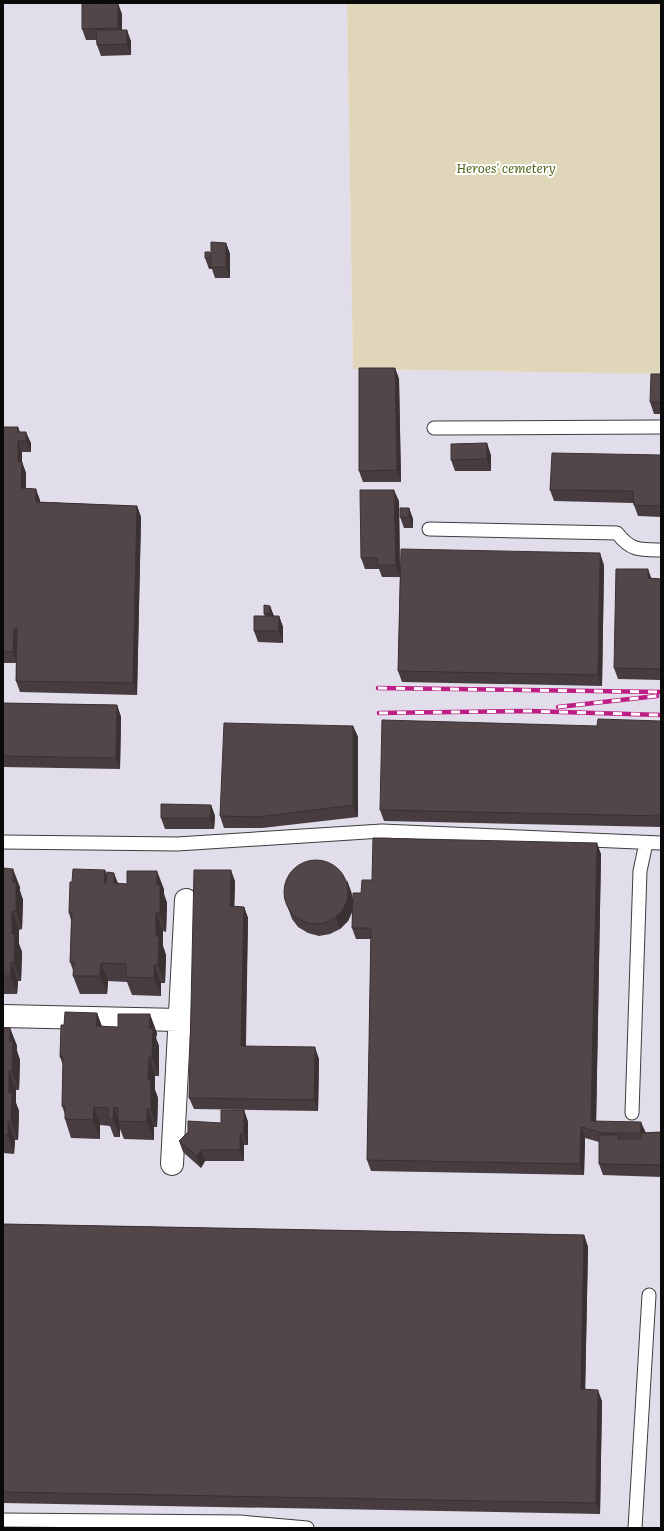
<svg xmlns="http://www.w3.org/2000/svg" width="664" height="1531" font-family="Literata,serif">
<rect width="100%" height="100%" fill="#ffede7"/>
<path fill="#e1ddea" d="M 3,3 L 347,3 L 353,369 L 661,374 L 661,1528 L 3,1528 Z"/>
<path fill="#e0d6ba" d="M 347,3 L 661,3 L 661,374 L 353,369 Z"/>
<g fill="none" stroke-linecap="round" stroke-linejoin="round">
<defs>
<path id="service" d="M 434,428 L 661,427
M 429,529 L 617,533 C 631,551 640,550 661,550
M 3,842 L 177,844 L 382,831 L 661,843
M 632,1113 L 640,871 L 646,843
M 3,1520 L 240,1522 L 307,1528
M 635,1528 L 649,1295"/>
<path id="minor" d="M 3,1016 L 179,1020
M 172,1164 L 186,900"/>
</defs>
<use href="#service" stroke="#3d3d3d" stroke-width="15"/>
<use href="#minor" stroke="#3d3d3d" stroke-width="24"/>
<use href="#service" stroke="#fff" stroke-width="13"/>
<use href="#minor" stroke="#fff" stroke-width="22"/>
<defs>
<path id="rail" d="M 378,688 L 661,692
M 558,707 L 657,696
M 379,713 L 528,711 L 661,715"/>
</defs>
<use href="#rail" stroke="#be1e83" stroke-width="4.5"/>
<use href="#rail" stroke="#fff" stroke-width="3" stroke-dasharray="9" stroke-linecap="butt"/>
</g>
<path fill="#473c3f" d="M 103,3 L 122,14 L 122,30 L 131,41 L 131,55 L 101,56 L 97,45 L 97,40 L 86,40 L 82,29 Z
M 226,243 L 230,254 L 230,278 L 215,278 L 212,269 L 209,269 L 205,258 L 210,252 L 211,255 Z
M 395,368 L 399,379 L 401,482 L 363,482 L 359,471 Z
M 661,374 L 661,414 L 654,414 L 650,402 Z
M 3,427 L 18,427 L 20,432 L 31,443 L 31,452 L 22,452 L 22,462 L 26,473 L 26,489 L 40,500 L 40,502 L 137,506 L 141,517 L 137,695 L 20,692 L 16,681 L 16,663 L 3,663 Z
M 491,455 L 491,471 L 455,471 L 451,460 Z
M 661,455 L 661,517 L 638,516 L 634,505 L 633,503 L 554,501 L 550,490 Z
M 399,501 L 400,575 L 604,565 L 602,686 L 402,682 L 398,671 L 400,577 L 382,577 L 379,569 L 365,569 L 361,558 Z
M 409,508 L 413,519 L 413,528 L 404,528 L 400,517 Z
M 651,578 L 661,579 L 661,680 L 618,679 L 614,668 Z
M 270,606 L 274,616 L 279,616 L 283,627 L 283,643 L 258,642 L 254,631 L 265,616 L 264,614 Z
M 3,703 L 117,705 L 121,717 L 120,769 L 3,767 Z
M 661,721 L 661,827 L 384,821 L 380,810 L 597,726 Z
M 353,726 L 358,737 L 358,817 L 262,828 L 224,828 L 220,816 Z
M 211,805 L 215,816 L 214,829 L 165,829 L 161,818 Z
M 601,854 L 596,1121 L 645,1133 L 661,1132 L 661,1177 L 603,1175 L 599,1164 L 599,1142 L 585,1138 L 584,1175 L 371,1171 L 367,1160 L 371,939 L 356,939 L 352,928 L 353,904 L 352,912 L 348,921 L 340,929 L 330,934 L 319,936 L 308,933 L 298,927 L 292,919 L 284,897 L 351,891 L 353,900 L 361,893 L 372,880 Z
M 3,868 L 20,887 L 20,891 L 23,900 L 22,929 L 19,930 L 19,944 L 22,952 L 21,981 L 18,981 L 17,994 L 3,994 Z
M 105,870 L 107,875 L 118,883 L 164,889 L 164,894 L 167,903 L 166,932 L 163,931 L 163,946 L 166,955 L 165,983 L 161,983 L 161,996 L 132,995 L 127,982 L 108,981 L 107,994 L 80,994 L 73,976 L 73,970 L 70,962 L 71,920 L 69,913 L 72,882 Z
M 235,881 L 234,907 L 244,907 L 248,918 L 246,1046 L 319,1059 L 318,1111 L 194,1109 L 189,1098 Z
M 97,1013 L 102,1026 L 157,1033 L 156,1038 L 159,1046 L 159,1076 L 155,1076 L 155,1090 L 158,1098 L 157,1127 L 154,1127 L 154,1140 L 124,1139 L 120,1129 L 120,1137 L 114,1137 L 110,1126 L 100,1125 L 100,1139 L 71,1138 L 65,1119 L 65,1114 L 62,1106 L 63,1065 L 60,1057 L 64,1025 Z
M 3,1028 L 10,1028 L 17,1046 L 17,1051 L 20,1060 L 19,1090 L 16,1090 L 16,1103 L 19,1111 L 18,1140 L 15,1140 L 14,1154 L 3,1153 Z
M 244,1110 L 248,1122 L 248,1145 L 244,1145 L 244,1161 L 205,1161 L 201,1168 L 183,1152 L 179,1141 L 221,1123 Z
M 3,1224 L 584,1235 L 588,1247 L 585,1390 L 602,1401 L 600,1514 L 3,1503 Z"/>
<path fill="#3a3133" d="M 118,3 L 122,14 L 122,39 L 118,28 Z
M 127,30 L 131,41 L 131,55 L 127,44 Z
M 226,243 L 230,254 L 230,278 L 226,267 Z
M 395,368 L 399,379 L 401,482 L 397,470 Z
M 26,432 L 31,443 L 31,452 L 26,441 Z
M 18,441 L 22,452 L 22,462 L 26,473 L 26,500 L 21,488 L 18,462 Z
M 487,443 L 491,455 L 491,471 L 487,459 Z
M 36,489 L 40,500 L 40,513 L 36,502 Z
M 394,490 L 399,501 L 400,577 L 396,565 Z
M 137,506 L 141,517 L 137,695 L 133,683 Z
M 409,508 L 413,519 L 413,528 L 409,517 Z
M 600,553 L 604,565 L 602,686 L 598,675 Z
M 648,569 L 652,580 L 648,578 Z
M 270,606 L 274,617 L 274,625 L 270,613 Z
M 279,616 L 283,627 L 283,643 L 279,631 Z
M 14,628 L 18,639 L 17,663 L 13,652 Z
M 117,705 L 121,717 L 120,769 L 116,758 Z
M 353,726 L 358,737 L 358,817 L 353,805 Z
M 211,805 L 215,816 L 214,829 L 210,818 Z
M 597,843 L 601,854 L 596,1131 L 591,1121 Z
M 13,869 L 20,887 L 20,891 L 23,900 L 22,929 L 16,911 L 13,882 Z
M 105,870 L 111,888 L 104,883 Z
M 231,870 L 235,881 L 234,918 L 230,906 Z
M 157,871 L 164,889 L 164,894 L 167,903 L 166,932 L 160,913 L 157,885 Z
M 114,873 L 121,891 L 114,883 Z
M 347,880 L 351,891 L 353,901 L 352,912 L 348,921 L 340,929 L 336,918 Z
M 244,907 L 248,918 L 245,1057 L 241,1046 Z
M 12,911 L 19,930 L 19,944 L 22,952 L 21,981 L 14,963 L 12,934 Z
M 156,913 L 163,931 L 163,946 L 166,955 L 165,983 L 158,965 L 156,936 Z
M 11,962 L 18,981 L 17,994 L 11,976 Z
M 101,963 L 108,981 L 107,994 L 100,976 Z
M 154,965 L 161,983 L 161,996 L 154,978 Z
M 97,1013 L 103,1031 L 96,1026 Z
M 150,1014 L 157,1033 L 156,1038 L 159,1046 L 159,1076 L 152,1058 L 149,1028 Z
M 10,1028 L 17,1046 L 17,1051 L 20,1060 L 19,1090 L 12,1071 L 10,1041 Z
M 315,1047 L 319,1059 L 318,1111 L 314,1100 Z
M 149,1057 L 155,1076 L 155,1090 L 158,1098 L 157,1127 L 151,1109 L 148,1080 Z
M 9,1071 L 16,1090 L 16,1103 L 19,1111 L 18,1140 L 11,1122 L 9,1093 Z
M 94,1107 L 100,1125 L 100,1139 L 93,1120 Z
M 114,1107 L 119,1121 L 118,1121 L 120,1129 L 120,1137 L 113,1119 Z
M 147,1109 L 154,1127 L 154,1140 L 147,1122 Z
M 244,1110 L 248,1122 L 248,1145 L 244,1134 Z
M 8,1122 L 15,1140 L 14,1154 L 8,1135 Z
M 641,1122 L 646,1133 L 645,1144 L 641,1133 Z
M 581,1127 L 585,1138 L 584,1175 L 580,1164 Z
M 240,1134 L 244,1145 L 244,1161 L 240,1150 Z
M 201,1150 L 205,1161 L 201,1168 L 197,1156 Z
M 584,1235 L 588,1247 L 585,1401 L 581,1389 Z
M 598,1390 L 602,1401 L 600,1514 L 596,1503 Z"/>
<path fill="#534649" stroke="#3a3133" d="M 82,3 L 101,3 L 101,4 L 118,3 L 118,28 L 82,29 Z
M 96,30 L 127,30 L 127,44 L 97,45 Z
M 211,242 L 226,243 L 226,267 L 211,267 Z
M 205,252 L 210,252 L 210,258 L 205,258 Z
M 359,368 L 395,368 L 397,470 L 359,471 Z
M 651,374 L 661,374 L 661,402 L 650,402 Z
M 3,427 L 18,427 L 18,432 L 26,432 L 26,441 L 18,441 L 18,462 L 22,462 L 21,488 L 36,489 L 36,502 L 137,506 L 133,683 L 16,681 L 17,628 L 14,628 L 13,652 L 3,651 Z
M 487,443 L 487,459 L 451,460 L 451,444 Z
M 552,453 L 661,455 L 661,506 L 634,505 L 633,491 L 550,490 Z
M 360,490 L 394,490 L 396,565 L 378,565 L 378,558 L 361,558 Z
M 400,508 L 409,508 L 409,517 L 400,517 Z
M 401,549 L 600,553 L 598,675 L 398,671 Z
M 616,569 L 648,569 L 648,578 L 661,579 L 661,669 L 614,668 Z
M 264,605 L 270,606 L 270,613 L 264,614 Z
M 254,616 L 279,616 L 279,631 L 254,631 Z
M 3,703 L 117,705 L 116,758 L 3,756 Z
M 598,719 L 661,721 L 661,816 L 380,810 L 382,720 L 597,726 Z
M 224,723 L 353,726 L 353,805 L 258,817 L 220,816 Z
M 161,804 L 211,805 L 210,818 L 161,818 Z
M 373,838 L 597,843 L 591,1121 L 641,1122 L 641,1133 L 602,1133 L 581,1127 L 580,1164 L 367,1160 L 371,928 L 352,928 L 353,893 L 361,893 L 362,880 L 372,880 Z
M284 892a32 32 0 1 1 64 0a32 32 0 1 1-64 0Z
M 3,868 L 13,869 L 13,882 L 16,882 L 16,911 L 12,911 L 12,934 L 15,934 L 14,963 L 11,962 L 11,976 L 3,976 Z
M 73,869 L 105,870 L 104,883 L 106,883 L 107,872 L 114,873 L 114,883 L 127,884 L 127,871 L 157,871 L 157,885 L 160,885 L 160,913 L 156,913 L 156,936 L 159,937 L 158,965 L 154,965 L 154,978 L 126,977 L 126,964 L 101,963 L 100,976 L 73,976 L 74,962 L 70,962 L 72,913 L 69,913 L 70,882 L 72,882 Z
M 194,870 L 231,870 L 230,906 L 244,907 L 241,1046 L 315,1047 L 314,1100 L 189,1098 Z
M 65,1012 L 97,1013 L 96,1026 L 118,1027 L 118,1014 L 150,1014 L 149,1028 L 153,1028 L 152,1058 L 149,1057 L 148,1080 L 151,1080 L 151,1109 L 147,1109 L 147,1122 L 118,1121 L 118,1108 L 114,1107 L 113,1119 L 108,1118 L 108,1108 L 94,1107 L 93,1120 L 65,1119 L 65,1106 L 62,1106 L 63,1057 L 60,1057 L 61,1025 L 64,1025 Z
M 3,1028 L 10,1028 L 10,1041 L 13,1041 L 12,1071 L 9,1071 L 9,1093 L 12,1093 L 11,1122 L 8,1122 L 8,1135 L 3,1135 Z
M 221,1110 L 244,1110 L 244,1134 L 240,1134 L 240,1150 L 201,1150 L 197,1156 L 179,1141 L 188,1132 L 188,1121 L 221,1123 Z
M 661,1132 L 661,1165 L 599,1164 L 599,1135 L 618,1135 L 618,1139 L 641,1139 L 641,1133 Z
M 3,1224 L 584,1235 L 581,1389 L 598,1390 L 596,1503 L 3,1492 Z"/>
<g text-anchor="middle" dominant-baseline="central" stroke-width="4" stroke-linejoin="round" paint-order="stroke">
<g font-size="13" font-style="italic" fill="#546319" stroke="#fff">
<text x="506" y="167">Heroes' cemetery</text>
</g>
</g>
<rect width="664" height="1531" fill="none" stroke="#0a0a0a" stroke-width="8"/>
</svg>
